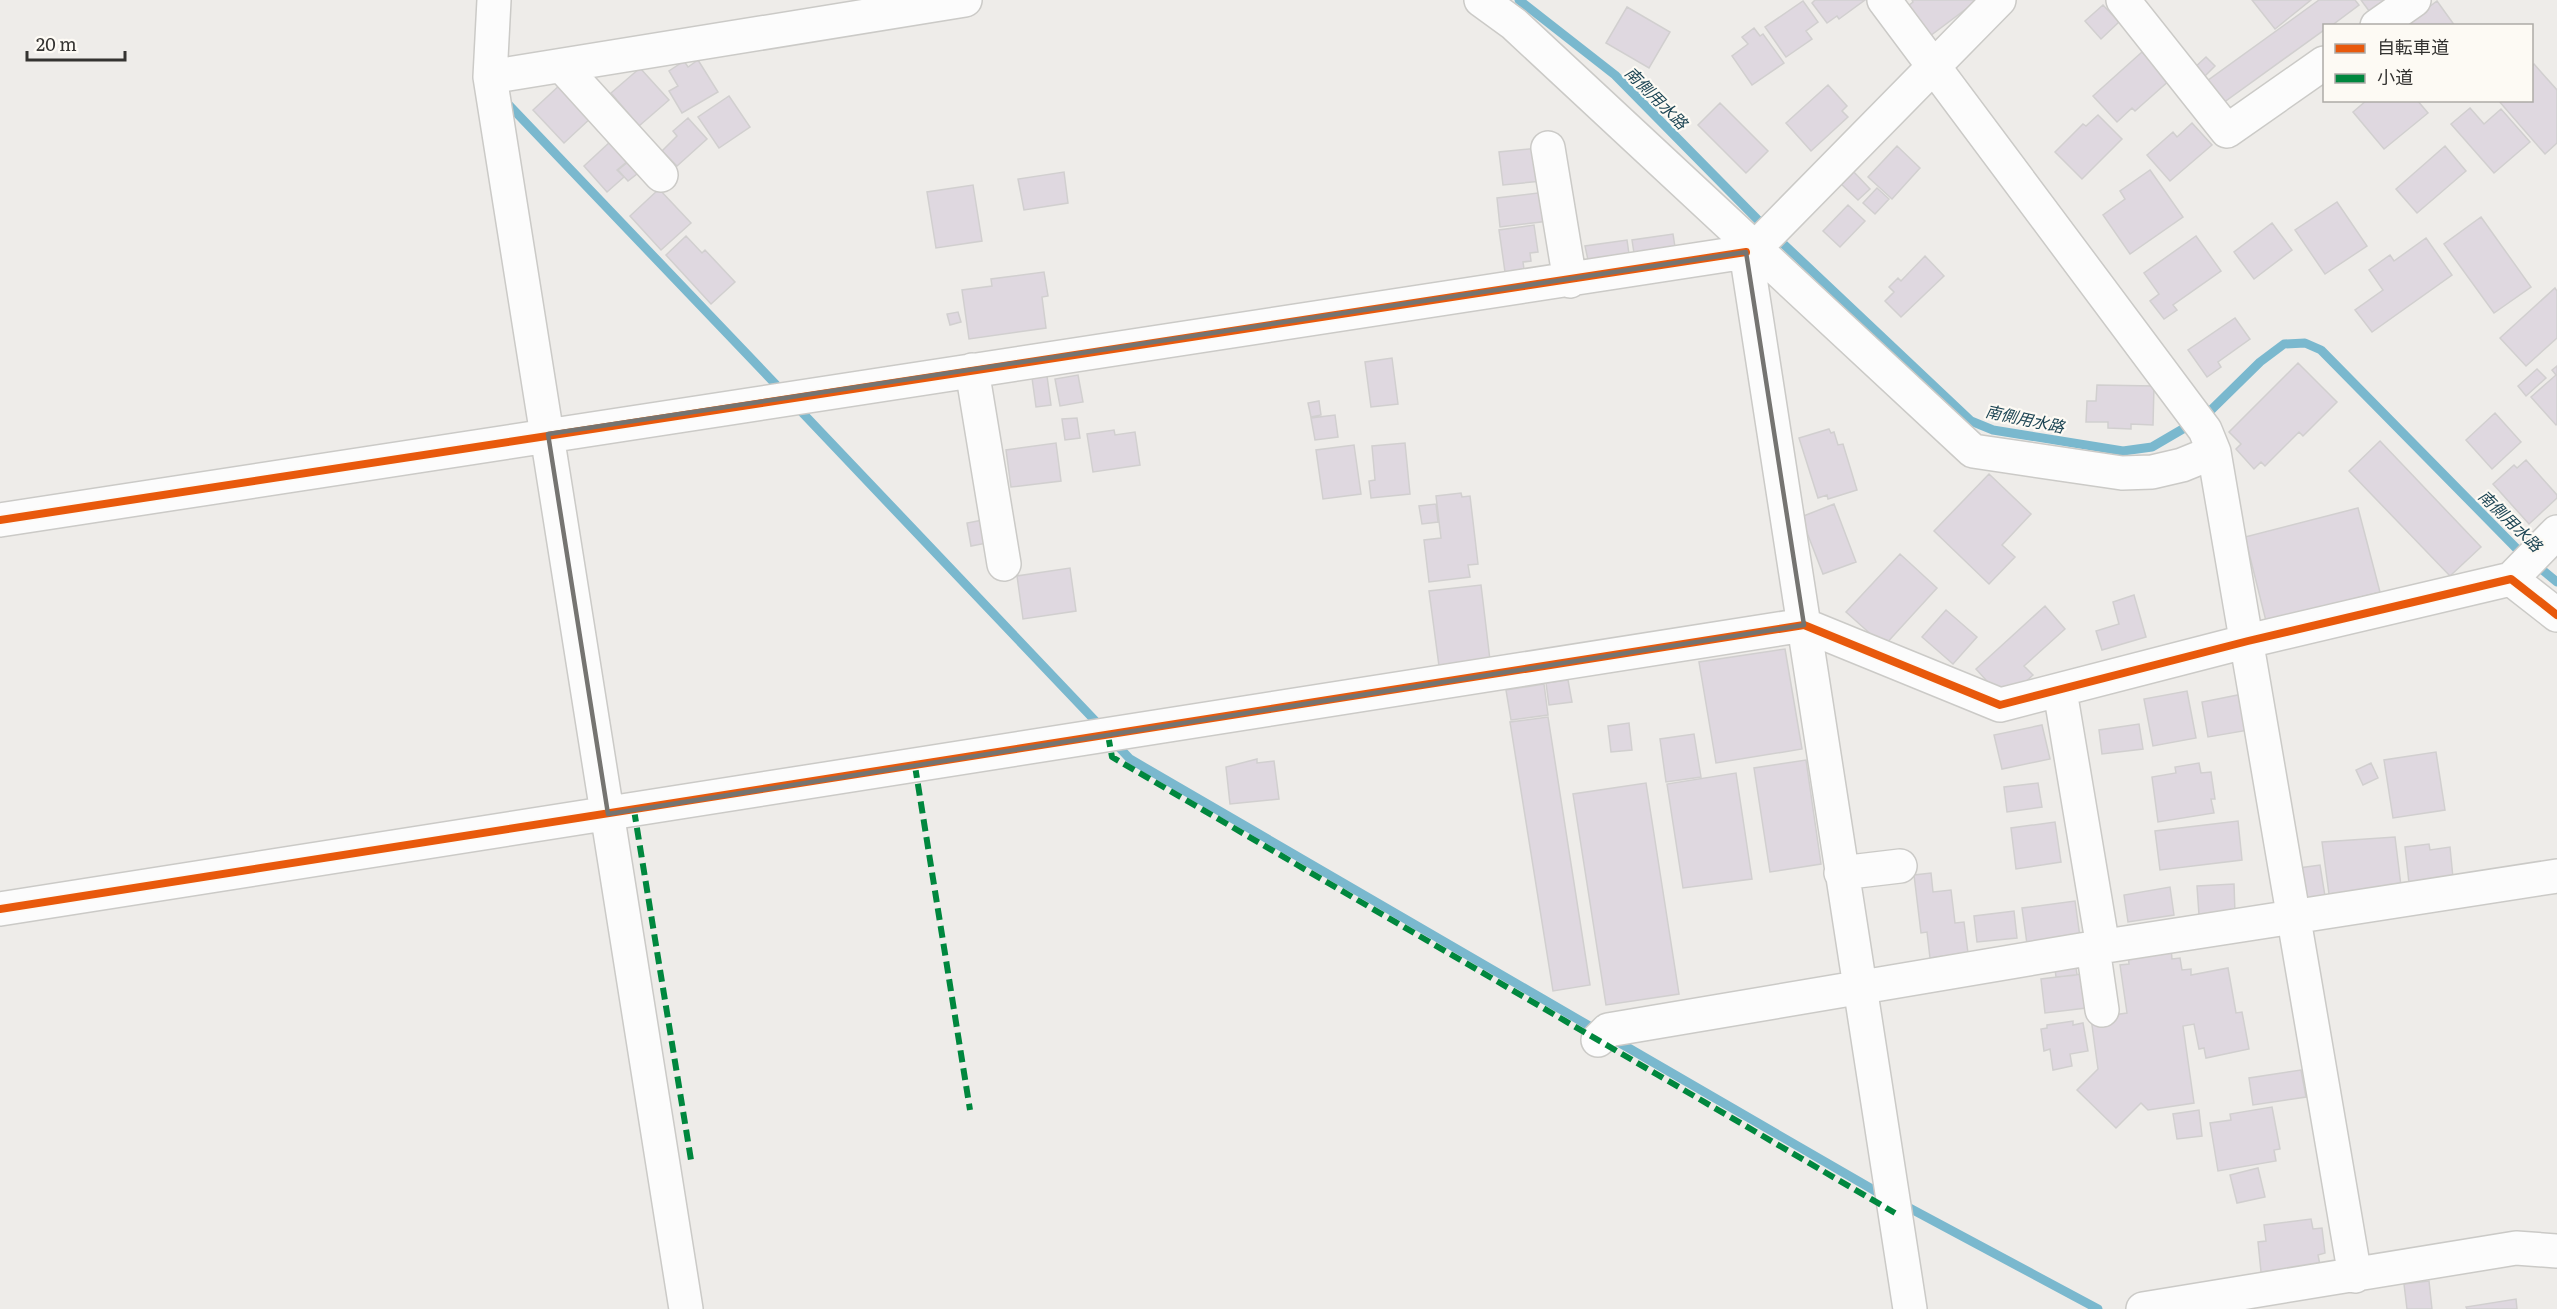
<svg xmlns="http://www.w3.org/2000/svg" width="2557" height="1309" font-family="Literata,'Noto Sans JP',serif">
<rect width="100%" height="100%" fill="#eeece9"/>
<g fill="none" stroke-linecap="round" stroke-linejoin="round">
<path stroke="#7ab8ce" stroke-width="9" d="M 1519,0 L 1615,75 L 1757,219 L 1971,421 L 1993,430 L 2123,451 L 2152,447 L 2205,416 L 2260,362 L 2284,344 L 2305,343 L 2321,350 L 2518,550 L 2557,582
M 508,104 L 783,392
M 796,406 L 1103,729
M 1114,742 L 1130,759 L 1598,1031
M 1613,1039 L 1884,1196
M 1902,1204 L 2098,1309"/>
</g>
<path fill="#dfd8e0" stroke="#d1cfcf" stroke-width="1.5" d="M 1815,0 L 1865,0 L 1839,19 L 1837,16 L 1827,23 L 1812,3 Z
M 1912,0 L 1978,0 L 1930,36 L 1908,6 L 1913,2 Z
M 2252,0 L 2311,0 L 2275,29 Z
M 2319,0 L 2355,0 L 2359,5 L 2331,26 L 2324,26 L 2324,30 L 2223,103 L 2207,81 Z
M 2361,0 L 2392,0 L 2372,15 Z
M 1803,1 L 1818,22 L 1806,31 L 1812,39 L 1786,57 L 1765,27 Z
M 2437,1 L 2455,26 L 2404,26 Z
M 2103,5 L 2119,22 L 2101,39 L 2085,21 Z
M 1627,7 L 1670,32 L 1649,68 L 1606,43 Z
M 1754,28 L 1760,36 L 1763,34 L 1784,63 L 1752,85 L 1732,56 L 1748,44 L 1742,37 Z
M 2142,52 L 2145,55 L 2147,52 L 2171,79 L 2135,111 L 2132,108 L 2117,122 L 2093,96 Z
M 2206,57 L 2215,66 L 2202,79 L 2193,69 Z
M 698,60 L 718,92 L 682,113 L 669,91 L 678,86 L 669,71 L 684,61 L 688,67 Z
M 2534,64 L 2557,90 L 2557,143 L 2545,154 L 2498,100 L 2532,100 L 2532,66 Z
M 640,68 L 669,100 L 639,126 L 611,93 Z
M 562,83 L 593,116 L 564,143 L 533,110 Z
M 1828,85 L 1847,106 L 1842,111 L 1848,117 L 1811,151 L 1786,123 Z
M 729,96 L 750,127 L 719,148 L 698,117 Z
M 2367,100 L 2417,100 L 2428,113 L 2384,149 L 2353,112 Z
M 1720,103 L 1768,151 L 1746,173 L 1698,125 Z
M 2470,108 L 2484,124 L 2501,109 L 2530,142 L 2494,173 L 2451,124 Z
M 2098,115 L 2122,139 L 2082,179 L 2055,152 L 2083,124 L 2086,126 Z
M 688,118 L 707,139 L 677,166 L 662,151 L 677,136 L 673,131 Z
M 2192,123 L 2212,145 L 2170,181 L 2147,155 L 2173,132 L 2177,137 Z
M 611,141 L 629,160 L 617,170 L 624,177 L 607,192 L 584,166 Z
M 1897,146 L 1920,168 L 1892,199 L 1868,177 Z
M 2445,146 L 2466,171 L 2417,213 L 2396,189 Z
M 1539,148 L 1542,181 L 1503,185 L 1499,152 Z
M 633,158 L 642,170 L 628,181 L 618,170 Z
M 1852,170 L 1870,189 L 1858,200 L 1839,182 Z
M 2150,170 L 2183,217 L 2130,254 L 2103,215 L 2125,199 L 2120,191 Z
M 1064,172 L 1068,203 L 1024,210 L 1018,179 Z
M 973,185 L 982,241 L 936,248 L 927,192 Z
M 1877,188 L 1889,199 L 1875,214 L 1863,203 Z
M 659,189 L 691,223 L 661,250 L 630,216 Z
M 1546,192 L 1549,221 L 1500,227 L 1497,198 Z
M 2337,202 L 2367,246 L 2325,274 L 2295,230 Z
M 1848,205 L 1865,221 L 1840,247 L 1823,231 Z
M 2481,217 L 2531,287 L 2494,313 L 2444,244 Z
M 2272,223 L 2292,250 L 2254,279 L 2234,252 Z
M 1534,225 L 1538,252 L 1530,253 L 1531,261 L 1523,262 L 1524,269 L 1505,272 L 1499,230 Z
M 1673,234 L 1675,247 L 1634,253 L 1632,240 Z
M 686,236 L 702,253 L 705,250 L 735,282 L 711,304 L 666,255 Z
M 2196,236 L 2221,271 L 2173,305 L 2177,310 L 2164,319 L 2150,301 L 2159,294 L 2144,273 Z
M 2426,238 L 2452,275 L 2372,332 L 2355,310 L 2383,290 L 2369,270 L 2390,255 L 2394,261 Z
M 1627,240 L 1629,254 L 1588,260 L 1585,246 Z
M 1925,256 L 1944,276 L 1901,317 L 1885,301 L 1894,292 L 1889,287 L 1898,278 L 1901,281 Z
M 1044,272 L 1048,296 L 1042,297 L 1046,328 L 969,339 L 962,290 L 992,286 L 991,279 Z
M 2555,288 L 2557,291 L 2557,338 L 2526,366 L 2500,338 Z
M 958,312 L 961,322 L 950,325 L 947,314 Z
M 2235,318 L 2250,339 L 2218,362 L 2221,367 L 2207,377 L 2188,350 Z
M 1392,358 L 1398,404 L 1371,407 L 1365,362 Z
M 2298,363 L 2337,402 L 2303,436 L 2299,432 L 2265,466 L 2261,462 L 2254,469 L 2236,449 L 2241,444 L 2229,432 Z
M 2557,366 L 2557,424 L 2556,425 L 2531,397 L 2556,375 L 2552,370 Z
M 2537,369 L 2546,378 L 2526,396 L 2518,386 Z
M 1078,375 L 1083,402 L 1060,406 L 1055,379 Z
M 1047,376 L 1051,405 L 1036,407 L 1032,378 Z
M 2097,385 L 2154,386 L 2153,425 L 2131,424 L 2131,429 L 2108,428 L 2108,422 L 2086,422 L 2087,401 L 2096,401 Z
M 1319,401 L 1321,415 L 1311,417 L 1308,403 Z
M 2495,413 L 2521,442 L 2492,469 L 2466,440 Z
M 1335,415 L 1338,437 L 1315,440 L 1311,418 Z
M 1077,418 L 1080,438 L 1065,440 L 1062,419 Z
M 1829,429 L 1831,433 L 1834,432 L 1838,445 L 1843,444 L 1857,490 L 1828,499 L 1827,495 L 1818,498 L 1799,438 Z
M 1114,430 L 1115,435 L 1135,432 L 1140,465 L 1093,472 L 1087,434 Z
M 2380,441 L 2481,547 L 2450,576 L 2349,471 Z
M 1056,443 L 1061,481 L 1011,487 L 1006,450 Z
M 1405,443 L 1410,494 L 1371,498 L 1369,481 L 1375,480 L 1372,446 Z
M 1354,445 L 1361,494 L 1323,499 L 1316,450 Z
M 2526,460 L 2557,495 L 2557,498 L 2529,524 L 2493,484 L 2514,465 L 2517,468 Z
M 1989,474 L 2031,514 L 2002,545 L 2015,557 L 1989,584 L 1934,531 Z
M 1461,493 L 1462,497 L 1470,496 L 1478,564 L 1468,565 L 1470,577 L 1429,582 L 1424,540 L 1441,538 L 1436,496 Z
M 1436,504 L 1438,522 L 1422,524 L 1419,506 Z
M 1834,504 L 1856,562 L 1823,574 L 1801,517 Z
M 2358,508 L 2380,592 L 2266,621 L 2245,537 Z
M 983,520 L 987,543 L 971,546 L 967,523 Z
M 1900,554 L 1937,588 L 1884,646 L 1846,612 Z
M 1070,568 L 1076,611 L 1023,619 L 1017,576 Z
M 1481,585 L 1490,660 L 1439,666 L 1429,591 Z
M 2134,595 L 2146,637 L 2102,650 L 2096,631 L 2119,624 L 2113,602 Z
M 2045,606 L 2065,629 L 2024,666 L 2033,675 L 2005,701 L 1976,669 Z
M 1946,610 L 1977,637 L 1953,664 L 1922,637 Z
M 1785,649 L 1802,749 L 1716,763 L 1699,662 Z
M 1568,680 L 1572,702 L 1549,705 L 1546,683 Z
M 1544,684 L 1548,715 L 1511,720 L 1506,690 Z
M 2187,691 L 2196,738 L 2153,746 L 2144,699 Z
M 2243,694 L 2249,730 L 2208,737 L 2202,702 Z
M 1548,717 L 1590,985 L 1553,991 L 1510,722 Z
M 1629,723 L 1632,750 L 1611,752 L 1608,726 Z
M 2139,724 L 2143,749 L 2102,754 L 2099,730 Z
M 2042,725 L 2050,759 L 2002,769 L 1994,735 Z
M 1694,734 L 1701,777 L 1666,782 L 1660,739 Z
M 2436,752 L 2445,810 L 2393,818 L 2384,760 Z
M 1257,759 L 1257,763 L 1274,761 L 1279,799 L 1230,804 L 1226,767 Z
M 1806,760 L 1821,864 L 1770,872 L 1754,768 Z
M 2199,763 L 2201,773 L 2211,772 L 2215,799 L 2211,799 L 2214,813 L 2158,822 L 2152,777 L 2176,773 L 2175,767 Z
M 2371,763 L 2378,778 L 2363,785 L 2356,770 Z
M 1736,773 L 1752,879 L 1683,888 L 1667,784 Z
M 1646,783 L 1679,994 L 1606,1005 L 1573,794 Z
M 2038,783 L 2042,807 L 2007,812 L 2004,787 Z
M 2238,821 L 2242,860 L 2160,870 L 2155,831 Z
M 2055,822 L 2061,862 L 2016,869 L 2011,828 Z
M 2395,837 L 2401,886 L 2329,894 L 2322,842 Z
M 2429,844 L 2430,850 L 2450,847 L 2453,878 L 2409,883 L 2405,847 Z
M 2320,865 L 2325,896 L 2303,899 L 2299,868 Z
M 1931,873 L 1933,892 L 1951,890 L 1955,923 L 1964,922 L 1968,953 L 1930,958 L 1927,932 L 1921,933 L 1914,875 Z
M 2234,884 L 2235,914 L 2199,915 L 2197,886 Z
M 2170,887 L 2174,915 L 2128,922 L 2124,895 Z
M 2075,901 L 2080,937 L 2027,944 L 2022,908 Z
M 2014,911 L 2017,938 L 1977,942 L 1974,916 Z
M 2171,948 L 2172,959 L 2180,958 L 2182,970 L 2191,969 L 2191,975 L 2228,968 L 2236,1013 L 2242,1012 L 2249,1049 L 2206,1058 L 2204,1048 L 2199,1049 L 2194,1024 L 2183,1026 L 2194,1103 L 2148,1110 L 2141,1103 L 2116,1128 L 2077,1090 L 2098,1069 L 2091,1018 L 2127,1013 L 2120,965 L 2129,964 L 2128,954 Z
M 2076,967 L 2077,975 L 2056,977 L 2055,969 Z
M 2082,974 L 2086,1008 L 2045,1013 L 2041,979 Z
M 2073,1021 L 2073,1025 L 2083,1023 L 2088,1051 L 2070,1054 L 2072,1066 L 2053,1070 L 2050,1049 L 2044,1051 L 2041,1029 L 2047,1028 L 2047,1025 Z
M 2301,1070 L 2306,1097 L 2253,1105 L 2249,1078 Z
M 2272,1107 L 2280,1149 L 2274,1150 L 2276,1161 L 2218,1171 L 2210,1123 L 2231,1120 L 2230,1114 Z
M 2199,1110 L 2202,1136 L 2177,1139 L 2173,1114 Z
M 2258,1168 L 2265,1197 L 2237,1203 L 2230,1175 Z
M 2311,1219 L 2313,1229 L 2322,1228 L 2325,1253 L 2318,1255 L 2320,1265 L 2261,1272 L 2258,1242 L 2266,1241 L 2264,1225 Z
M 2429,1281 L 2432,1309 L 2407,1309 L 2404,1284 Z
M 2516,1299 L 2517,1309 L 2467,1309 L 2466,1307 Z"/>
<g fill="none" stroke-linecap="round" stroke-linejoin="round">
<defs>
<path id="minor" d="M 494,0 L 490,77 L 686,1309
M 1481,0 L 1514,24 L 1973,451 L 2122,473 L 2152,472 L 2182,465 L 2214,452
M 1884,0 L 2205,430 L 2214,452 L 2355,1276
M 2123,0 L 2227,131 L 2324,63
M 2377,26 L 2414,0
M 562,66 L 661,175
M 490,77 L 965,0
M 1548,148 L 1570,281
M 972,370 L 1004,564
M 0,520 L 1746,252
M 2511,579 L 2557,532
M 2060,691 L 2103,947
M 1841,873 L 1900,866
M 0,909 L 1804,625 L 2000,705 L 2248,641 L 2511,579 L 2557,615
M 2093,948 L 2102,1010
M 1598,1040 L 1608,1030 L 2093,948 L 2557,876
M 1910,1309 L 1746,252 L 1765,238 L 1999,0
M 2143,1309 L 2516,1248 L 2557,1251"/>
</defs>
<use href="#minor" stroke="#cbcac7" stroke-width="36"/>
<use href="#minor" stroke="#fcfcfc" stroke-width="33"/>
<path stroke="#00873e" stroke-width="6" stroke-dasharray="12 6" stroke-linecap="butt" d="M 1108,735 L 1112,757 L 1895,1213
M 915,766 L 970,1110
M 634,810 L 691,1160"/>
<defs>
<path id="cycleway" d="M 0,520 L 1746,252
M 0,909 L 1804,625 L 2000,705 L 2248,641 L 2511,579 L 2557,615"/>
</defs>
<use href="#cycleway" stroke="#fdfaf4" stroke-width="11"/>
<use href="#cycleway" stroke="#e8590c" stroke-width="8"/>
</g>
<path fill="none" stroke="#757471" stroke-width="4.5" stroke-linejoin="round" d="M 1746,252 L 1804,625 L 608,814 L 548,434 Z"/>
<g text-anchor="middle" dominant-baseline="central" stroke-width="4.5" stroke-linejoin="round" paint-order="stroke">
<g font-size="16" font-style="italic" fill="#1d4554" stroke="#fdfaf4">
<text transform="translate(1657 97) rotate(45)">南側用水路</text>
<text transform="translate(2025 418) rotate(12)">南側用水路</text>
<text transform="translate(2511 520) rotate(44)">南側用水路</text>
</g>
</g>
<rect x="2323" y="24" width="210" height="78" fill="#fdfaf4" stroke="#adaaa6" stroke-width="1.5"/>
<rect x="2335" y="44" width="30" height="9" fill="#e8590c" stroke="#adaaa6" stroke-width="1.5"/>
<text x="2377" y="54" font-size="18" fill="#343331">自転車道</text>
<rect x="2335" y="74" width="30" height="9" fill="#00873e" stroke="#adaaa6" stroke-width="1.5"/>
<text x="2377" y="84" font-size="18" fill="#343331">小道</text>
<path d="M27 51v9h98v-9" fill="none" stroke="#343331" stroke-width="3"/>
<text x="36" y="51" font-size="18" fill="#343331" stroke="#fdfaf4" stroke-width="4.5" paint-order="stroke">20 m</text>
</svg>
